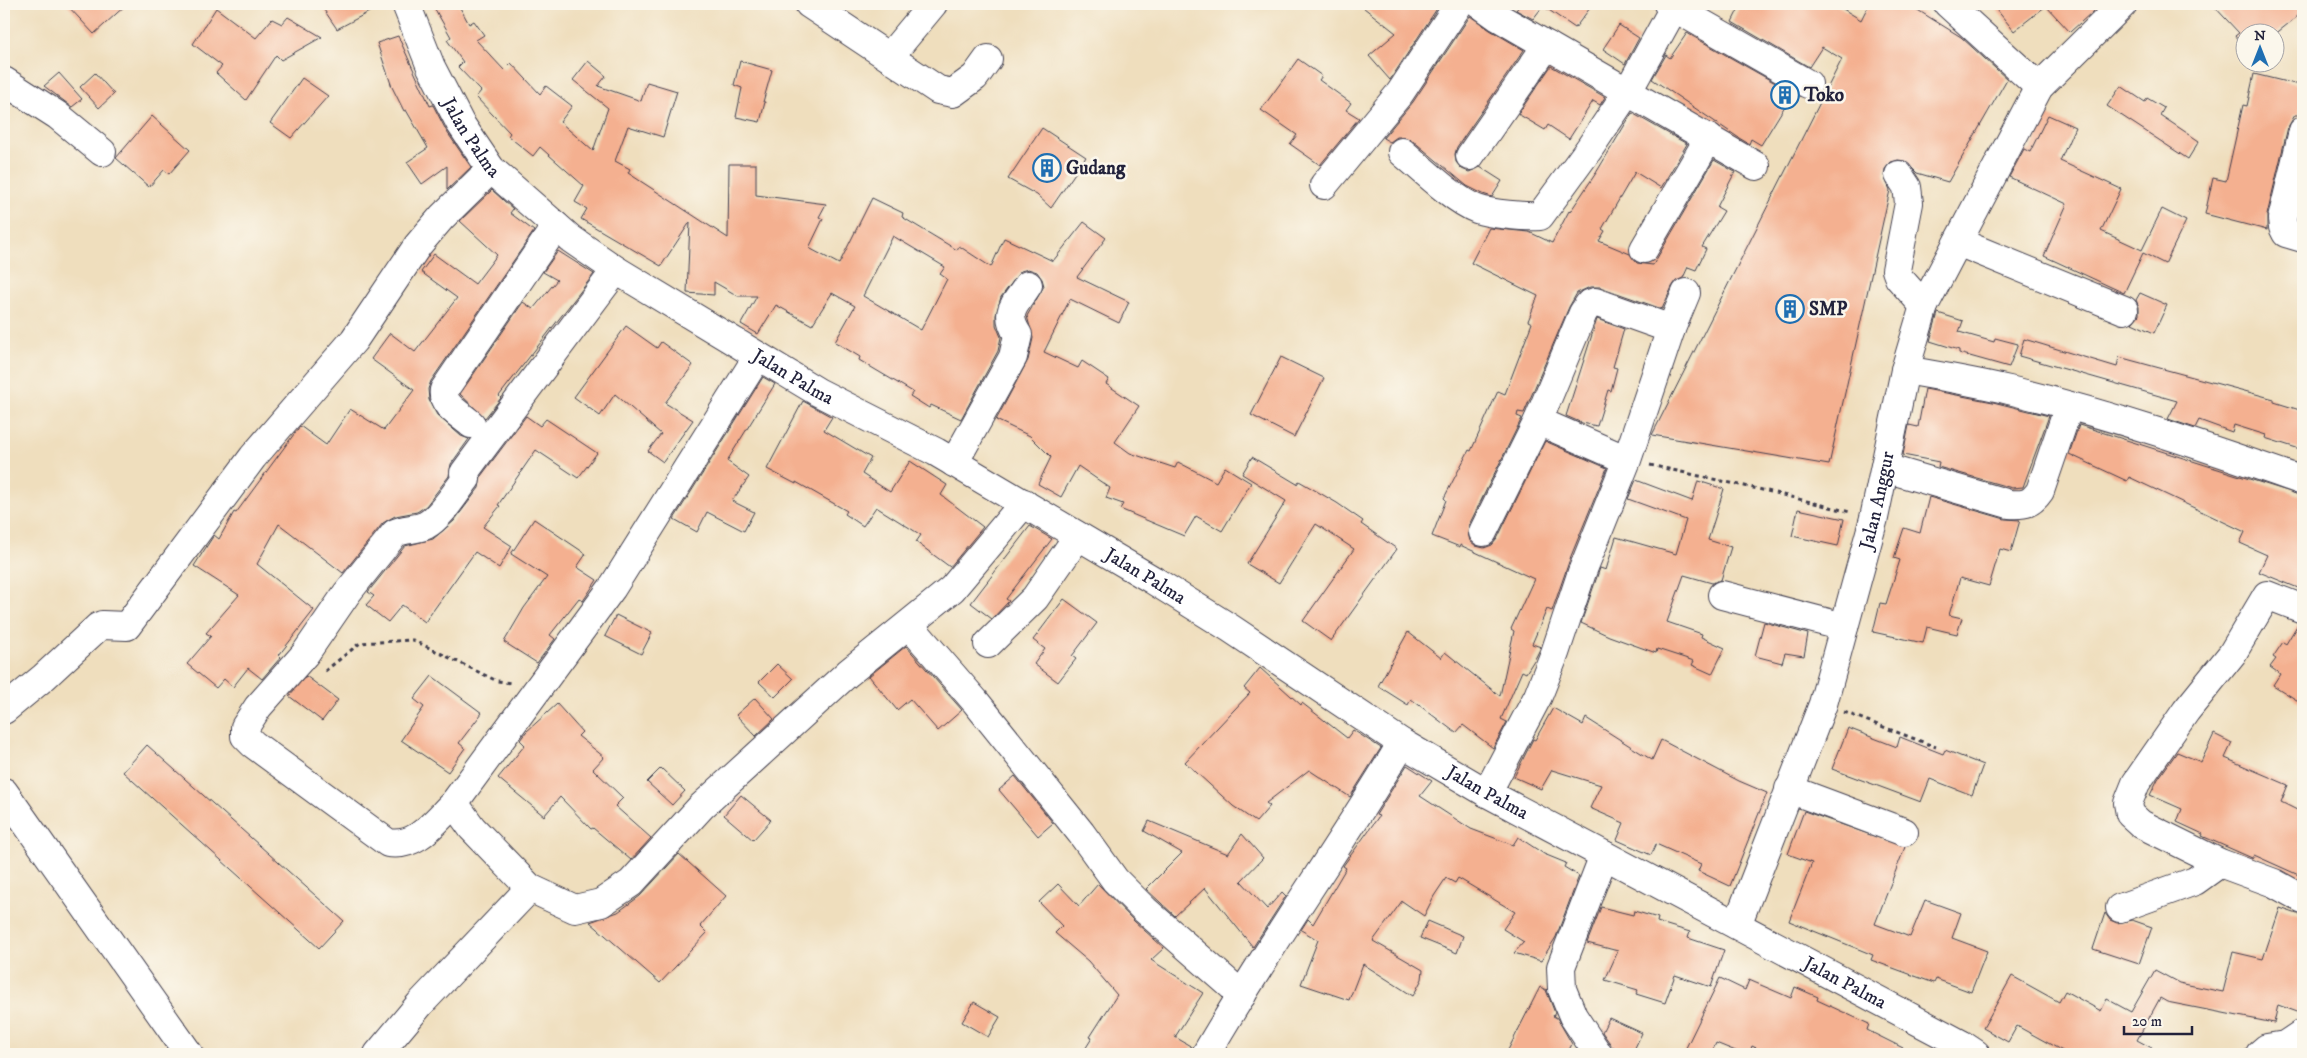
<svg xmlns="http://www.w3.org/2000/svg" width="2307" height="1058" font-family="'IM FELL DW Pica',serif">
<rect width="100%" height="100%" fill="#fbf7ec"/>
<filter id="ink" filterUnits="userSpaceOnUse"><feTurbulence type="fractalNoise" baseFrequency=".02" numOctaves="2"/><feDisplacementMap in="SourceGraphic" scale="10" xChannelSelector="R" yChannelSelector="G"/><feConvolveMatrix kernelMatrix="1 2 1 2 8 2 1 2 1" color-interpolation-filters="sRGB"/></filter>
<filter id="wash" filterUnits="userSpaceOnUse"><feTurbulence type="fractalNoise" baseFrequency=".0096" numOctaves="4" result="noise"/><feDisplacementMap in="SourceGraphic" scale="20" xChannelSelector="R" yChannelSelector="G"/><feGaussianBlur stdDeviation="1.12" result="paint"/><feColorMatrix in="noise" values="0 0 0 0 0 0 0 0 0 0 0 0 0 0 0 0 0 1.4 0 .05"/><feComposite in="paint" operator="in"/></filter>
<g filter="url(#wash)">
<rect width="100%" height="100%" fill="#efdebd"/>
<g id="blocks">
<path fill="#f4b090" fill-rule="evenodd" d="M 66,4 L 127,4 L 94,34 Z
M 320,4 L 384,4 L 337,29 Z
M 432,4 L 458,4 L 469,24 L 474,21 L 484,35 L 476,40 L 504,70 L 511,63 L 540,94 L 546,86 L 572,106 L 560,122 L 593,151 L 608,108 L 573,80 L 588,61 L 606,76 L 598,86 L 641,101 L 647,82 L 677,91 L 663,137 L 628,126 L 615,161 L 630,169 L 628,173 L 728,238 L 729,164 L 756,164 L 756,195 L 826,204 L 819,217 L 823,219 L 809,248 L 839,264 L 872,198 L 903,213 L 902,217 L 957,250 L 959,246 L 991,267 L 1004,238 L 1053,261 L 1084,222 L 1106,238 L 1077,277 L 1129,302 L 1119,323 L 1070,299 L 1044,352 L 1078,368 L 1082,361 L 1109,379 L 1106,384 L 1139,406 L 1115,442 L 1130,453 L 1175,468 L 1178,462 L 1216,482 L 1225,467 L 1251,483 L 1222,531 L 1196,516 L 1184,536 L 1120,509 L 1123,504 L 1106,498 L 1110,488 L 1078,466 L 1061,497 L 1038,484 L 1051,457 L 1030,436 L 996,420 L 1028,360 L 1033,338 L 1027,316 L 1044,286 L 1042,279 L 1037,272 L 1028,269 L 1021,271 L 1001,297 L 996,315 L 996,325 L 1001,337 L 998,351 L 961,419 L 931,405 L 929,408 L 910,396 L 913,392 L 859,360 L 860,357 L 835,342 L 855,306 L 832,293 L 812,325 L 776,305 L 758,334 L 741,324 L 757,296 L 738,296 L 714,282 L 714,295 L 687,293 L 690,222 L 661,266 L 581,219 L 587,209 L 575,202 L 584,186 L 540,147 L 533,156 L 508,136 L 510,133 L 476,97 L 481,91 L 458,67 L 463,62 L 447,40 L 451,37 ZM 893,236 L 945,267 L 940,274 L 947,279 L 921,330 L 863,296 Z
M 1359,4 L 1440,4 L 1390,80 L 1369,56 L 1396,33 Z
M 1521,4 L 1593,4 L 1575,28 L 1543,6 L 1533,19 L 1516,10 Z
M 1741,4 L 1835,4 L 1861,20 L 1869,4 L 1908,4 L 1961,37 L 2007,79 L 1948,182 L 1917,173 L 1905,161 L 1898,160 L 1891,162 L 1885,169 L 1884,176 L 1890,190 L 1829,465 L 1652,435 L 1842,59 L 1822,47 L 1809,67 L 1732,22 Z
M 1992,4 L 2101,4 L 2070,32 L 2046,6 L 2014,31 Z
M 2212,4 L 2303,4 L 2303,12 L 2274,35 L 2274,32 L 2244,32 L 2244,48 L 2235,36 L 2239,33 Z
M 216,8 L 256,38 L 272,19 L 282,24 L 288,17 L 322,37 L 281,60 L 276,55 L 246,100 L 216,73 L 222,66 L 193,44 Z
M 1470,16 L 1490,30 L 1524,50 L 1457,147 L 1455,154 L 1456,162 L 1462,169 L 1469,172 L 1480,167 L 1502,181 L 1492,197 L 1483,194 L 1467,186 L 1412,140 L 1404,137 L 1397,137 L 1390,142 L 1383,138 L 1413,102 Z
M 1619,25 L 1639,38 L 1625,64 L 1603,49 Z
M 1687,33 L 1793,93 L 1761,145 L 1751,139 L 1749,144 L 1739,138 L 1652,79 L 1666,55 L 1670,58 Z
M 398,36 L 430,106 L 433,105 L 447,132 L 471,167 L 447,190 L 447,166 L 422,184 L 407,162 L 428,148 L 406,110 L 404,111 L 392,87 L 377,43 Z
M 1298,59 L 1322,76 L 1319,80 L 1351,103 L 1346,110 L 1359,118 L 1320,165 L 1290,144 L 1297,135 L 1261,110 Z
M 740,61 L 772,70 L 763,102 L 765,102 L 760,122 L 736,117 L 742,88 L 734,85 Z
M 1551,66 L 1605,97 L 1600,105 L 1593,101 L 1569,139 L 1548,125 L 1545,130 L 1518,114 Z
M 59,73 L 82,99 L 72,107 L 44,86 Z
M 95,73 L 114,94 L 99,108 L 80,87 Z
M 2254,74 L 2303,86 L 2299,115 L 2295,115 L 2288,127 L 2267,215 L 2267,230 L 2205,214 L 2213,178 L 2226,181 L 2243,105 L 2247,106 Z
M 302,78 L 328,96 L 291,138 L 270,123 Z
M 2121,86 L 2145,102 L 2147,98 L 2164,108 L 2160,115 L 2199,141 L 2188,159 L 2107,106 Z
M 1632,113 L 1687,144 L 1661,188 L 1635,172 L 1602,229 L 1605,231 L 1599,241 L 1630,254 L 1637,263 L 1653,265 L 1714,160 L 1735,172 L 1717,207 L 1724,211 L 1702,247 L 1706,249 L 1696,270 L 1688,267 L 1683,278 L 1676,281 L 1672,287 L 1662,309 L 1600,287 L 1590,287 L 1577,293 L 1569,307 L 1524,413 L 1518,412 L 1517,416 L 1522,418 L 1469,525 L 1468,533 L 1470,541 L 1476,546 L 1484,548 L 1492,545 L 1497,539 L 1545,441 L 1607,468 L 1571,556 L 1552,611 L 1547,609 L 1532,644 L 1541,647 L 1536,657 L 1526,673 L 1522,671 L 1501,719 L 1507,722 L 1493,748 L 1463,725 L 1456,733 L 1411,699 L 1408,705 L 1378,686 L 1408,632 L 1441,658 L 1445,652 L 1500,696 L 1514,631 L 1511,629 L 1534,579 L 1460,545 L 1460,547 L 1432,536 L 1446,500 L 1444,498 L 1469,450 L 1471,451 L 1498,391 L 1505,394 L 1532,323 L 1528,321 L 1538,296 L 1471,263 L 1489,228 L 1529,232 L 1552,243 L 1569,211 L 1570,212 L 1596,173 Z
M 2048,115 L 2075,127 L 2060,161 L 2121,189 L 2101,231 L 2142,250 L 2162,209 L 2186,221 L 2165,264 L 2143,253 L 2124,293 L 2044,256 L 2067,204 L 2009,177 L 2024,149 L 2030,152 Z
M 152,116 L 190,150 L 169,174 L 164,170 L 149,187 L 116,158 Z
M 1042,128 L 1086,157 L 1051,208 L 1037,195 L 1008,179 Z
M 492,190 L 513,209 L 510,213 L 534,231 L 431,381 L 428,389 L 429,400 L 437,415 L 461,436 L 469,439 L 451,464 L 449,476 L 426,506 L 417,512 L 395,516 L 383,523 L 343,573 L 279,524 L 257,564 L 314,610 L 279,655 L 281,657 L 262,679 L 248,668 L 233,687 L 224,679 L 216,688 L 187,664 L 211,636 L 206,633 L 239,595 L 194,566 L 214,535 L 219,539 L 234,512 L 236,513 L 300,426 L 326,445 L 350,409 L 384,430 L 414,390 L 371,359 L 390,333 L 415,352 L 457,298 L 421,272 L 434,254 L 475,284 L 497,255 L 460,221 Z
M 558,251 L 594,274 L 499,396 L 501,398 L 485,418 L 460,394 L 523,302 L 533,309 L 557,280 L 543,272 Z
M 2140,293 L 2167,305 L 2154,333 L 2132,323 L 2139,315 L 2139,307 L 2136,300 Z
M 1938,313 L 1963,321 L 1959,332 L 1994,342 L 1995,338 L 2018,344 L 2009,367 L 1959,353 L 1959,350 L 1930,341 Z
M 1597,319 L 1624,329 L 1613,367 L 1617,368 L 1611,391 L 1608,390 L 1597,426 L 1582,423 L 1566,416 Z
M 626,326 L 657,348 L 661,342 L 693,365 L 665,403 L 693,420 L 663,462 L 648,451 L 661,434 L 615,394 L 600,416 L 574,397 Z
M 2024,339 L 2117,367 L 2119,357 L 2274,399 L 2274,402 L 2303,411 L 2303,450 L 2265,438 L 2266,435 L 2234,425 L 2232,432 L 2199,420 L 2195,428 L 2168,419 L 2177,401 L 2019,356 Z
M 1281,357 L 1324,378 L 1294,437 L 1251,415 Z
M 763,377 L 775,384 L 727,461 L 749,477 L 732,501 L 754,512 L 744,531 L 707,512 L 697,532 L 674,519 Z
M 1925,389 L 1993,402 L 2049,416 L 2023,487 L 2012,488 L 1938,467 L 1939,462 L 1903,455 L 1909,425 L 1918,427 Z
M 803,401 L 832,417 L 824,430 L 871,458 L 862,474 L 890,492 L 910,461 L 947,485 L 941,495 L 983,527 L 950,567 L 916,542 L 921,535 L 876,507 L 863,526 L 845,514 L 847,511 L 796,482 L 796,484 L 767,469 Z
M 526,416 L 540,426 L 546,419 L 597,453 L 578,478 L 536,450 L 498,505 L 500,506 L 483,527 L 512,546 L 499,568 L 475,552 L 425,622 L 402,605 L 388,622 L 366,605 L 374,596 L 368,592 L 405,546 L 433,539 L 454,521 L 479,488 L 481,476 Z
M 2079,425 L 2303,496 L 2303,590 L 2259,572 L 2267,555 L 2240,543 L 2245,532 L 2129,477 L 2127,481 L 2069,454 Z
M 1252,457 L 1297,484 L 1299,481 L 1337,503 L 1363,521 L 1361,524 L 1397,549 L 1331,641 L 1303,621 L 1354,549 L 1316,524 L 1279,583 L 1247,564 L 1286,501 L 1242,474 Z
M 1636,480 L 1692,501 L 1698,481 L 1724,489 L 1708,540 L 1731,547 L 1721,580 L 1712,583 L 1684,575 L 1667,622 L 1702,634 L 1701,637 L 1725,648 L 1712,674 L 1692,665 L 1694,661 L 1657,649 L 1656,653 L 1609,636 L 1581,623 L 1600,568 L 1606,570 L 1616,537 L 1676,554 L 1686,520 L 1628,499 Z
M 1929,497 L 2005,519 L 2020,520 L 2011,552 L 2000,549 L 1989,586 L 1960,578 L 1949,615 L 1962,618 L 1957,634 L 1927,627 L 1923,643 L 1873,632 L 1880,603 L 1886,604 L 1900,560 L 1894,558 L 1904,528 L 1920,533 Z
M 1798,509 L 1844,519 L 1838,546 L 1792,536 Z
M 534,519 L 586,554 L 577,567 L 597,580 L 583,601 L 579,598 L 550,635 L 555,639 L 537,663 L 504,642 L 524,608 L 547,577 L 511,554 Z
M 1030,526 L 1052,539 L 1006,599 L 1009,601 L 992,619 L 971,603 Z
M 1064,599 L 1097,623 L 1072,656 L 1076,659 L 1058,682 L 1034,664 L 1045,649 L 1033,640 Z
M 616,615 L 652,633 L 641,654 L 605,636 Z
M 1764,622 L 1808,634 L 1804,656 L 1785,653 L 1782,663 L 1755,656 Z
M 2298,624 L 2303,624 L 2303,704 L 2273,685 L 2280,674 L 2270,667 L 2276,659 L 2273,657 L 2283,642 L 2286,644 Z
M 906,646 L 962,710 L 938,731 L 910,699 L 897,710 L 869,676 Z
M 777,664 L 793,679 L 775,697 L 759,682 Z
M 1260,668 L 1301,705 L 1302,703 L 1347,738 L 1353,730 L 1381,748 L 1350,797 L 1309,770 L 1266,803 L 1270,806 L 1256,822 L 1233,806 L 1185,762 L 1250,693 L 1244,688 Z
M 306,676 L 338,700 L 322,721 L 289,696 Z
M 432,676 L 482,713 L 459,743 L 465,748 L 448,772 L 401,740 L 424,707 L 414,699 Z
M 755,698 L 774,719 L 756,736 L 736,715 Z
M 557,704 L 582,732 L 578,736 L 604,757 L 593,769 L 623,798 L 615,806 L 651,838 L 631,860 L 593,828 L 591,829 L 560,797 L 544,816 L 498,778 L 525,745 L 520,740 L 526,732 Z
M 1553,708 L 1583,725 L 1586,718 L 1652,760 L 1661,740 L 1739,781 L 1767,793 L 1730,886 L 1698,871 L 1701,864 L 1656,844 L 1651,855 L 1617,840 L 1624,823 L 1590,808 L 1601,785 L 1552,770 L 1541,789 L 1514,777 L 1533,739 L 1535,740 Z
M 1848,728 L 1897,747 L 1900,737 L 1943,754 L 1945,750 L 1983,765 L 1972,795 L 1930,779 L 1921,802 L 1832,769 Z
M 2214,734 L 2232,743 L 2225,758 L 2288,785 L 2281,802 L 2303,813 L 2303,877 L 2254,855 L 2252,858 L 2202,836 L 2203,834 L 2177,822 L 2182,809 L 2150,795 L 2158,779 L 2177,752 L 2201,762 Z
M 147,745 L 344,921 L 319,948 L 123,772 Z
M 1407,765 L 1432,781 L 1420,796 L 1471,829 L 1513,845 L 1518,837 L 1544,854 L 1566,863 L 1564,867 L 1579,876 L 1556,937 L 1541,961 L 1514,953 L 1524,942 L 1503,929 L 1515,912 L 1458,878 L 1455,883 L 1446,878 L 1434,896 L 1424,916 L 1402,901 L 1373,941 L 1423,970 L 1422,979 L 1413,996 L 1363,964 L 1349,1000 L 1301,984 L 1318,940 L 1301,930 L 1308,919 L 1313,924 L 1346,868 L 1343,866 L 1379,816 L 1376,815 Z
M 661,768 L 685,791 L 672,805 L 647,782 Z
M 1015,776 L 1053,823 L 1038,836 L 999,790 Z
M 741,795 L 771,820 L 753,840 L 724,815 Z
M 1804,811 L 1905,847 L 1875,924 L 1910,937 L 1925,900 L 1961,913 L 1952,938 L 1987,951 L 1971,992 L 1936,979 L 1934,983 L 1871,960 L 1873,955 L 1789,921 L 1812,863 L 1788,854 Z
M 1149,821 L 1228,854 L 1242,834 L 1263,858 L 1241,881 L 1267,909 L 1282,892 L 1286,896 L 1253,947 L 1205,888 L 1175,916 L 1146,889 L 1182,853 L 1144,831 Z
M 679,854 L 726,896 L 700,926 L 707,933 L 660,983 L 590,922 L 618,912 L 640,896 Z
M 1058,884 L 1079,906 L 1098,884 L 1134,921 L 1164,948 L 1151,960 L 1203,993 L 1175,1037 L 1192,1047 L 1190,1054 L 1082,1054 L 1092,1038 L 1090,1037 L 1117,995 L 1088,961 L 1055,933 L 1062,926 L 1039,902 Z
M 1601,907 L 1633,915 L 1634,911 L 1658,918 L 1657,922 L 1690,932 L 1688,938 L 1724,950 L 1711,987 L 1675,975 L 1665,1003 L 1636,994 L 1638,990 L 1605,980 L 1618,951 L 1587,943 Z
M 2280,908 L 2303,916 L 2303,1014 L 2278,1005 L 2274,1023 L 2167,1002 L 2160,998 L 2137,1040 L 2163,1054 L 2068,1054 L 2017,1026 L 2008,1042 L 1983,1028 L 2012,976 L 2059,1002 L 2065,991 L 2101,1011 L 2107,999 L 2131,1012 L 2155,970 L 2179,983 L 2223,992 L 2233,952 L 2263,959 Z
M 2105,913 L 2110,920 L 2117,923 L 2132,920 L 2152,927 L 2139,964 L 2093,949 Z
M 1428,921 L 1463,936 L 1457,953 L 1420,938 Z
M 1720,978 L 1745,990 L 1749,980 L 1791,998 L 1795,987 L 1818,997 L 1817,1000 L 1869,1024 L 1867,1030 L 1915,1054 L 1769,1054 L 1752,1046 L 1749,1054 L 1743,1054 L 1716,1043 L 1711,1054 L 1683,1054 Z
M 1540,987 L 1546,990 L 1555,1013 L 1553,1016 L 1557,1018 L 1572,1044 L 1567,1054 L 1506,1054 Z
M 974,1002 L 1000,1017 L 988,1037 L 962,1022 Z
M 1609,1018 L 1642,1033 L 1632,1054 L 1613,1054 L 1614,1049 L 1602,1032 Z"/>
</g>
</g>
<g filter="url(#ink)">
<use href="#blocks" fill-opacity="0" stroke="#413e4e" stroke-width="1"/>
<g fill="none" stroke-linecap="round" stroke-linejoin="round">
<defs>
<g id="minor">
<path id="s1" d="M 406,4 L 431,67 L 460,123 L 491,169 L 571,239 L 616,270 L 818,392 L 936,452 L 1153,580 L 1230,628 L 1402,743 L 1487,793 L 1961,1044 L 1976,1054"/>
<path d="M 809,4 L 938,90 L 953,93 L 975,77 L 988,59"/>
<path d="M 1480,4 L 1498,17 L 1756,166"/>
<path d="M 1668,4 L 1808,84"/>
<path d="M 1948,4 L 2039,87"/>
<path d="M 889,57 L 933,4"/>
<path d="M 4,81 L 57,115 L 102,152"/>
<path d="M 2303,131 L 2282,219 L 2283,227 L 2286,233 L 2303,238"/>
<path d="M 1402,152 C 1422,169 1454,200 1477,209 C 1491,214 1525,217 1540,216 L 1589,149 L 1628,91 L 1676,4"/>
<path d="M 1470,156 L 1547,45"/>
<path d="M 1899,175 L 1907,187 L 1909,203 L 1896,270 L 1899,278 L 1924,306"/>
<path d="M 1324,185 L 1400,93 L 1459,4"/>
<path d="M 1958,242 L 2124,310"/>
<path d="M 1644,249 L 1709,138"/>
<path d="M 1671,329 L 1686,293"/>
<path d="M 758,356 L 612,588 L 454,803 L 472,828 L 530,888 L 575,909 L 601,903 L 631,883 L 701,807 L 848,673 L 952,589 L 1024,503"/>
<path d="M 1905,370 C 1940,376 1975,382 2009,390 C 2109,414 2206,447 2303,481"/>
<path d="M 471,424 C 460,414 441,405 444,390 L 556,226"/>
<path d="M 954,463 L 1013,357 L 1018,335 C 1003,311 1015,306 1028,285"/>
<path d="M 1885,468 L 2009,504 C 2025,505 2031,504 2040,491 L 2069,406"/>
<path d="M 1483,532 L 1538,421"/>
<path d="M 1722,595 L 1844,627"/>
<path d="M 2303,609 L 2267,595 L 2232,654 L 2186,711 L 2136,783 L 2128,803 L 2130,814 L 2141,824 L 2220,863 L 2274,883 L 2303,899"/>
<path d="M 909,625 L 975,701 L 1081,833 L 1115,880 L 1145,910 L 1242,995"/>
<path d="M 988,644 L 1035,598 L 1078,536"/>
<path d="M 4,710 L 44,677 L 98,627 L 102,625 L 127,626 L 253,457 L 354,340 L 418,245 L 442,217 L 491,169"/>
<path d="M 1789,789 L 1904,832"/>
<path d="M 4,792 L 189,1054"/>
<path d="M 1487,793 L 1538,696 L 1555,653 L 1582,572 L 1627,460 L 1538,421 L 1583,313 L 1589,304 L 1595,302 L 1671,329 L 1627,460"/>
<path d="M 454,803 C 435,821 417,848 388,843 L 253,744 L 245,736 L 245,727 L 258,707 L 305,654 L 347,593 L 395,533 C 405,528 417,530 426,525 C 440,518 456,492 466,479 L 464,473 L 478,454 L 616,270"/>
<path d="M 2120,908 L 2195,881 L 2220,863"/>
<path id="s2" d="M 1737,925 L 1823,704 L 1874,518 L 1905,370 L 1924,306 L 2039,87 L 2123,4"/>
<path d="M 378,1054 L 420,1004 L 530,888"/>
<path d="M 1206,1054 C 1267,948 1339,848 1402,743"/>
<path d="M 1598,1054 L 1573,1016 L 1562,989 L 1561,967 L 1604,855"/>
<path d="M 2260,1054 L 2267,1048 L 2285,1045 L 2303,1033"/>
</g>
</defs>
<use href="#minor" stroke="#413e4e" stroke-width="30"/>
<path stroke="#413e4e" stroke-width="3" stroke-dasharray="4 4" stroke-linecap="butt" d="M 1650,465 L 1767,491 L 1850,512
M 325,671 L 360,643 L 413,640 L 497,681 L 512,683
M 1844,712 L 1936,747"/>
<use href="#minor" stroke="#fff" stroke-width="28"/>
</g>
</g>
<defs>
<symbol id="building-ring" viewBox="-11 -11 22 22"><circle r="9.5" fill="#fbf7ec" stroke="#1f6fb2" stroke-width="1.5"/><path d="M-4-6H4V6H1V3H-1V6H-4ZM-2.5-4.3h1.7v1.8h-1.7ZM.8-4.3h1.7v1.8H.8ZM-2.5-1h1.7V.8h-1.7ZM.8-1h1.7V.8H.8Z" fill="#1f6fb2"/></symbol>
</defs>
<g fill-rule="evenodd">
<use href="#building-ring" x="1769" y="79" width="32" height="32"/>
<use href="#building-ring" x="1031" y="152" width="32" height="32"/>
<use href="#building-ring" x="1774" y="293" width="32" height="32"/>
</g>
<g text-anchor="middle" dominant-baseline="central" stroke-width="5" stroke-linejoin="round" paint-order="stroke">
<g font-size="19" font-weight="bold" fill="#22223b" stroke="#fbf7ec" text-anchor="start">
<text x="1804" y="95">Toko</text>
<text x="1066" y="168">Gudang</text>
<text x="1809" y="309">SMP</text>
</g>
<g font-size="19" fill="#22223b" stroke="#fbf7ec">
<text stroke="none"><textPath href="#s1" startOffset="149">Jalan Palma</textPath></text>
<text stroke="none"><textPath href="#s1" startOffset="554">Jalan Palma</textPath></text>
<text stroke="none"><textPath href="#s2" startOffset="448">Jalan Anggur</textPath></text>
<text stroke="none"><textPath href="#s1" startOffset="959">Jalan Palma</textPath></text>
<text stroke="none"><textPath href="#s1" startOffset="1364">Jalan Palma</textPath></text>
<text stroke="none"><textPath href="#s1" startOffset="1769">Jalan Palma</textPath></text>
</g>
</g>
<rect width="2307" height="1058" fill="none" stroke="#fbf7ec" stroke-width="20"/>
<g transform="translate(2260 48)"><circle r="24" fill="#fbf7ec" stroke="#a4a2a5"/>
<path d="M0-4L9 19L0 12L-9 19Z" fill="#1f6fb2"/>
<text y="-8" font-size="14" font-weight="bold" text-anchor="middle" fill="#22223b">N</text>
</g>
<path d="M2124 1026v8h68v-8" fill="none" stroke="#22223b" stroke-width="2.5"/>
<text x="2132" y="1026" font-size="15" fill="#22223b" stroke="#fbf7ec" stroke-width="4" paint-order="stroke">20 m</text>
</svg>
